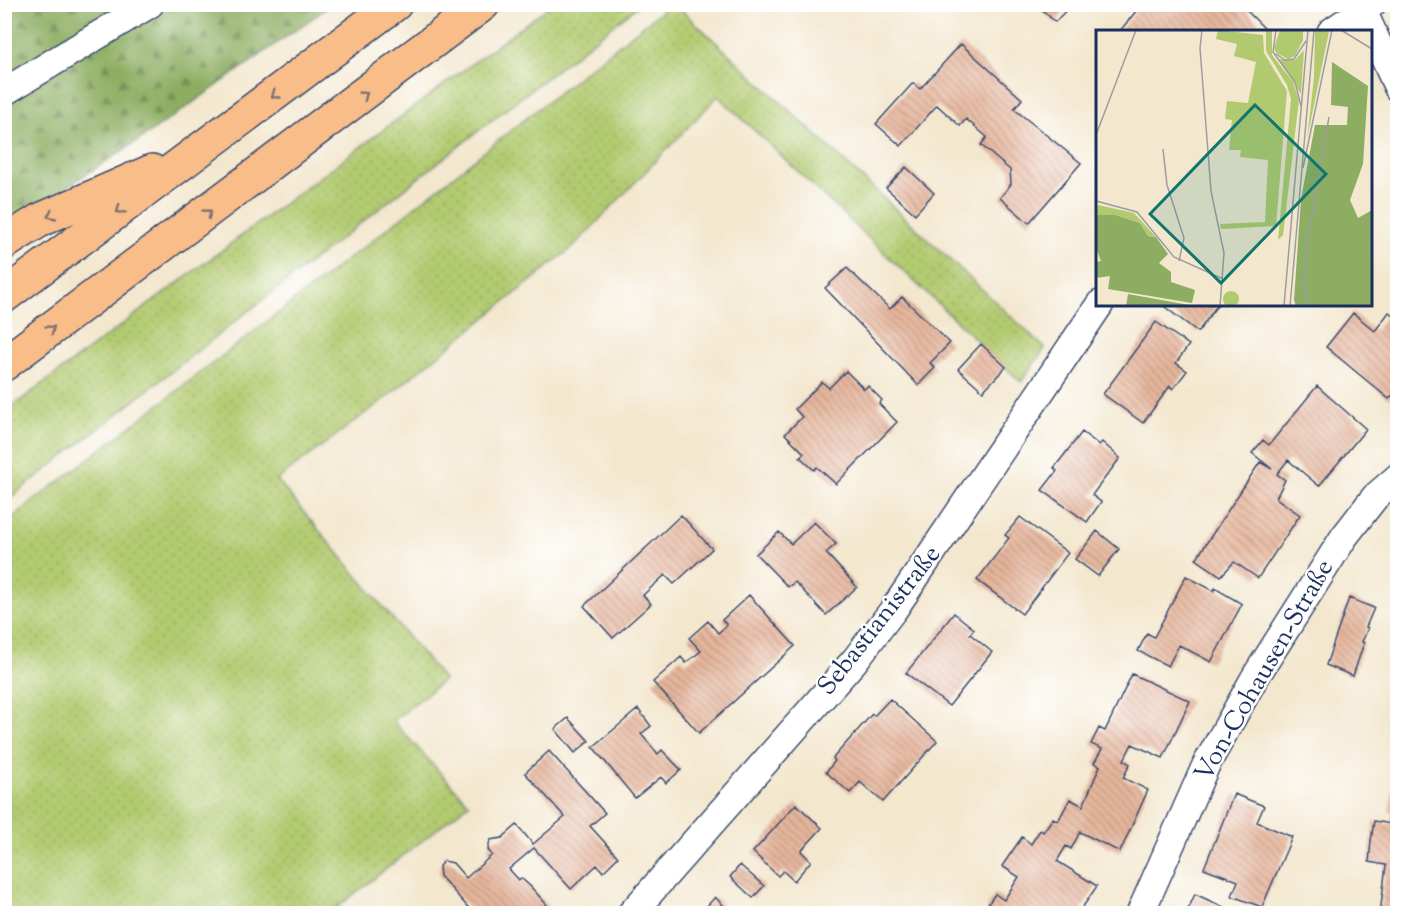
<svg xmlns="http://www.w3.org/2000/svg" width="1402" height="918" font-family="'Sorts Mill Goudy',serif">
<defs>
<pattern id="grass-dots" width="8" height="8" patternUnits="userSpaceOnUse" patternTransform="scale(1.5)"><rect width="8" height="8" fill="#b2ca6f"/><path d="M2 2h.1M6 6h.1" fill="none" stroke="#98ae63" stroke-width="1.8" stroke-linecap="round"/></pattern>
<pattern id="forest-firs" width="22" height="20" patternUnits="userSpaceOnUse" patternTransform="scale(1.5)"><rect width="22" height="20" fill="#8dae62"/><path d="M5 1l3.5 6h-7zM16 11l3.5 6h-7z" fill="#728e54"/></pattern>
<pattern id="building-back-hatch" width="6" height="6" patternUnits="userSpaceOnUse" patternTransform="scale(1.5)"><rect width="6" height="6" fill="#e7b69c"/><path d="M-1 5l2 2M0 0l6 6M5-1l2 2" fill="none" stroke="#ba9482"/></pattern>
</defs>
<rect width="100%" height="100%" fill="#fff"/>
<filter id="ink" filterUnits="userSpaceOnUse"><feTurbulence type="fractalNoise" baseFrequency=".0167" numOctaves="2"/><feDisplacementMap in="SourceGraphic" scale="12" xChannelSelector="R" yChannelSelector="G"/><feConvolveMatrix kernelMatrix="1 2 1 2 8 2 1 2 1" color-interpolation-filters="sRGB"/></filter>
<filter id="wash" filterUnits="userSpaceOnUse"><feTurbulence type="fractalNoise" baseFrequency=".008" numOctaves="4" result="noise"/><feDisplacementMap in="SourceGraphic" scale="24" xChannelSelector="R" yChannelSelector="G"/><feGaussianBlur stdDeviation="1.35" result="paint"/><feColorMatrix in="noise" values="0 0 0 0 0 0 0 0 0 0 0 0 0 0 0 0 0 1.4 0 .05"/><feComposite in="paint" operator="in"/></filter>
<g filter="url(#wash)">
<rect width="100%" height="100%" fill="#f3e7ce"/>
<path fill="url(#grass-dots)" stroke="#667c66" stroke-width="1.5" d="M 552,4 L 639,5 L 5,502 L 5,412 Z
M 669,5 L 676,5 L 1045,348 L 1021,382 L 718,96 L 574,246 L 383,400 L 277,480 L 444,680 L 393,721 L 469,804 L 330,913 L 5,914 L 5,523 L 369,243 Z"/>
<path fill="url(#forest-firs)" stroke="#546e60" stroke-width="1.5" d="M 5,5 L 331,5 L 150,133 L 5,227 Z"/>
<g id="blocks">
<path fill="url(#building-back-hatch)" d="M 1036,4 L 1072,4 L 1055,22 Z
M 1142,4 L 1240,4 L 1268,32 L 1119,32 Z
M 961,44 L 1022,99 L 1014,109 L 1081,163 L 1029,223 L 1000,198 L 1011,184 L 1010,170 L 981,145 L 987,137 L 966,119 L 960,126 L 937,105 L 901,146 L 876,124 L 913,83 L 920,89 Z
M 906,167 L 934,193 L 915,214 L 886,188 Z
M 847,268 L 890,309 L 902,297 L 950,343 L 930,363 L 935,368 L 918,385 L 825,288 Z
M 1161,304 L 1218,304 L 1198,332 Z
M 1389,312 L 1398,318 L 1398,389 L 1389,399 L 1326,347 L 1353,313 L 1375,331 Z
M 1156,322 L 1189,345 L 1176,363 L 1187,371 L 1173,389 L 1170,386 L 1143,423 L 1103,394 Z
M 981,344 L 1006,367 L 983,391 L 958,369 Z
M 846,371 L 864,389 L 868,386 L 882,400 L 879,404 L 897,422 L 836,484 L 817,467 L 814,470 L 800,457 L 804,453 L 785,434 L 802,417 L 795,409 L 822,382 L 829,388 Z
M 1317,386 L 1366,429 L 1319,486 L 1288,460 L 1277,474 L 1285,480 L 1276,498 L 1300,515 L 1258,578 L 1234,562 L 1221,576 L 1196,559 L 1260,462 L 1272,469 L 1252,453 L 1263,440 L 1269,445 Z
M 1082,432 L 1099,445 L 1102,442 L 1120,458 L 1092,495 L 1101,502 L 1087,522 L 1042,490 L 1057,471 L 1054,468 Z
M 681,515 L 712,549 L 674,584 L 665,575 L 643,595 L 651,604 L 613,638 L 584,606 Z
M 1020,517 L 1068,553 L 1022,614 L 977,580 L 1009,538 L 1005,535 Z
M 814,522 L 836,544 L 826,553 L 857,587 L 826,615 L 795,582 L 788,587 L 756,554 L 779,532 L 791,544 Z
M 1097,531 L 1119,549 L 1098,576 L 1075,559 Z
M 1186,576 L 1214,591 L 1215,588 L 1242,604 L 1211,662 L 1179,645 L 1168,666 L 1138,651 L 1147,633 L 1154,637 Z
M 749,595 L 795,646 L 699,733 L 653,682 L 681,657 L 686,663 L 701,651 L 689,638 L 708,621 L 718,633 L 727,625 L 722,620 Z
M 1349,598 L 1374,608 L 1366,627 L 1368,628 L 1362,642 L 1364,643 L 1353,676 L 1326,665 Z
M 954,613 L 974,629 L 970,634 L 992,652 L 949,706 L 906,673 Z
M 1132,674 L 1190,701 L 1163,758 L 1132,744 L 1124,760 L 1130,764 L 1123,778 L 1148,790 L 1120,852 L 1080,832 L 1071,849 L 1066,846 L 1057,861 L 1097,886 L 1078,914 L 995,914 L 986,907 L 995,894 L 1004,900 L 1019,877 L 1002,866 L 1022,837 L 1031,844 L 1040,830 L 1043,832 L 1053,818 L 1058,821 L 1070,799 L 1083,806 L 1100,766 L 1094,763 L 1102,749 L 1091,744 L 1099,728 L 1105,731 Z
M 890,699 L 937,741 L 883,802 L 860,782 L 850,793 L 826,772 L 835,761 L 833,758 L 872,714 L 874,716 Z
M 638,709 L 651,726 L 641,734 L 658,754 L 662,750 L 681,770 L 666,783 L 661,777 L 635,798 L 593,747 Z
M 568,718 L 589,741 L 575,753 L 555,729 Z
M 549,751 L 605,813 L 590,826 L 618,857 L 603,872 L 597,865 L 571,889 L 534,848 L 509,869 L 519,880 L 521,878 L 531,887 L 555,914 L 474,914 L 440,876 L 439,866 L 444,861 L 453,863 L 466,878 L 492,855 L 488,850 L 490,840 L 502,838 L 517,825 L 533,844 L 565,817 L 525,773 Z
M 1396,771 L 1398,914 L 1380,914 L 1386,865 L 1369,862 L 1371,841 L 1374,821 L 1391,824 L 1393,813 L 1389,812 Z
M 1234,794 L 1264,806 L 1257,822 L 1292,837 L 1262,907 L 1232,896 L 1238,881 L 1204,868 Z
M 796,804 L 822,828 L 801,851 L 811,861 L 794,881 L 783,871 L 778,876 L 753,852 Z
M 740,865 L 764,886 L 753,898 L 730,877 Z
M 1195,894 L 1239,914 L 1186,914 Z
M 715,897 L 732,914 L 700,914 Z"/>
</g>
</g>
<g filter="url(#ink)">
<use href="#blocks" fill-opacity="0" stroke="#3b4b6f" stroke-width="1.5"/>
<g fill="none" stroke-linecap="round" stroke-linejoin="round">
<defs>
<path id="street" d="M 1363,11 L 1398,88
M 1331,32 L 1372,4
M 4,92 L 150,4
M 631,914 L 855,660 L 894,609 L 1100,304
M 1140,914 L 1206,765 L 1254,679 L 1344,537 L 1375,497 L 1398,477"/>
<path id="highway" d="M 4,243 L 40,220 L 152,171
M 4,296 L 395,4
M 4,364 L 483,4"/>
</defs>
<use href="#street" stroke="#3b4b6f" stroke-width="30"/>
<use href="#highway" stroke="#3b4b6f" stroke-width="36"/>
<use href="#street" stroke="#fff" stroke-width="27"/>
<use href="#highway" stroke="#f8bd89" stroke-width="33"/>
</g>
<defs><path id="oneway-chevron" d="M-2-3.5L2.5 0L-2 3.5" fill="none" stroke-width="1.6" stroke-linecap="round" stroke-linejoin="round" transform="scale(1.5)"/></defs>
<g stroke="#7e6f71">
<use href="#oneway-chevron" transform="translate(275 95) rotate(144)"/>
<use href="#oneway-chevron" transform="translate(364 95) rotate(-37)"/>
<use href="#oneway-chevron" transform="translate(120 210) rotate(143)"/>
<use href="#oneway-chevron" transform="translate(208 213) rotate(-37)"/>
<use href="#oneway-chevron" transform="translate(51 215) rotate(155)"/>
<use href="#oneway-chevron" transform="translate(51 329) rotate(-37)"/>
</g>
</g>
<g text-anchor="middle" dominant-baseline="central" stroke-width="5" stroke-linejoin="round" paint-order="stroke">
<g font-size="26" fill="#1b2f5e" stroke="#fff">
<text transform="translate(880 621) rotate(-52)">Sebastianistraße</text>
<text transform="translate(1265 671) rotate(-60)">Von-Cohausen-Straße</text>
</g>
</g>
<g transform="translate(1096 30)">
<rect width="276" height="276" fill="#f3e7ce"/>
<path d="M 122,0 L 167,5 L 168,23 L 191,61 L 180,196 L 125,199 L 124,194 L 169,192 L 172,130 L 144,127 L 145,120 L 133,120 L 136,90 L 129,89 L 131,71 L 152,73 L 160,32 L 138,26 L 141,14 L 120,9 ZM 170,0 L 176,0 L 176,25 L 197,52 L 203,70 L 187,205 L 182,210 L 195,69 L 191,55 L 170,21 ZM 184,0 L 207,0 L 207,10 L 199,26 L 192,29 L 180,23 L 178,18 ZM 219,0 L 233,1 L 211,109 L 218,48 ZM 208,20 L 205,64 L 182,29 L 199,30 Z" fill="#b2ca6f"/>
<path d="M 236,32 L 272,56 L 267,134 L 254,170 L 262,188 L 276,180 L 276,276 L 200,276 L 198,270 L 205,169 L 219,95 L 251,95 L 252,77 L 235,75 ZM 0,185 L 20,185 L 44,193 L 52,206 L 60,207 L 72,224 L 63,233 L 75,242 L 75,252 L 99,260 L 96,273 L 12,259 L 14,246 L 0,248 L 0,232 L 5,231 L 0,218 ZM 32,264 L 93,275 L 30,276 Z" fill="#8dae62"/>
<path d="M 2,175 L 38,183 L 60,207 L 52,206 L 44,193 L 20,185 L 0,185 ZM127 269a8 8 0 1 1 16 0a8 8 0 1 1-16 0Z" fill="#b2ca6f"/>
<path fill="none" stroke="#9d9da1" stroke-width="1.5" d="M 106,0 L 104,18 L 115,161 L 128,223 L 124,276M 180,0 L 177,22 L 199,52 L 205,76M 245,0 L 276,19M 180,24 L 189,30 L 198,29 L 210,11M 0,105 L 40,0M 67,119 L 71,155 L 88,208 L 83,231M 207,138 L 236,0M 0,171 L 41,182 L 78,227 L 127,249M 188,276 L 212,0M 194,276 L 218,0M 214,276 L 208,256 L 211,215 L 233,87"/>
<path fill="#0f766e" fill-opacity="0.15" stroke="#0f766e" stroke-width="3" d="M 159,75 L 230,144 L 125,253 L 54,184 Z"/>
<rect width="276" height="276" fill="none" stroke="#1b2f5e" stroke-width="3"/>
</g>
<rect width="1402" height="918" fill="none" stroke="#fff" stroke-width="24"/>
</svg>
